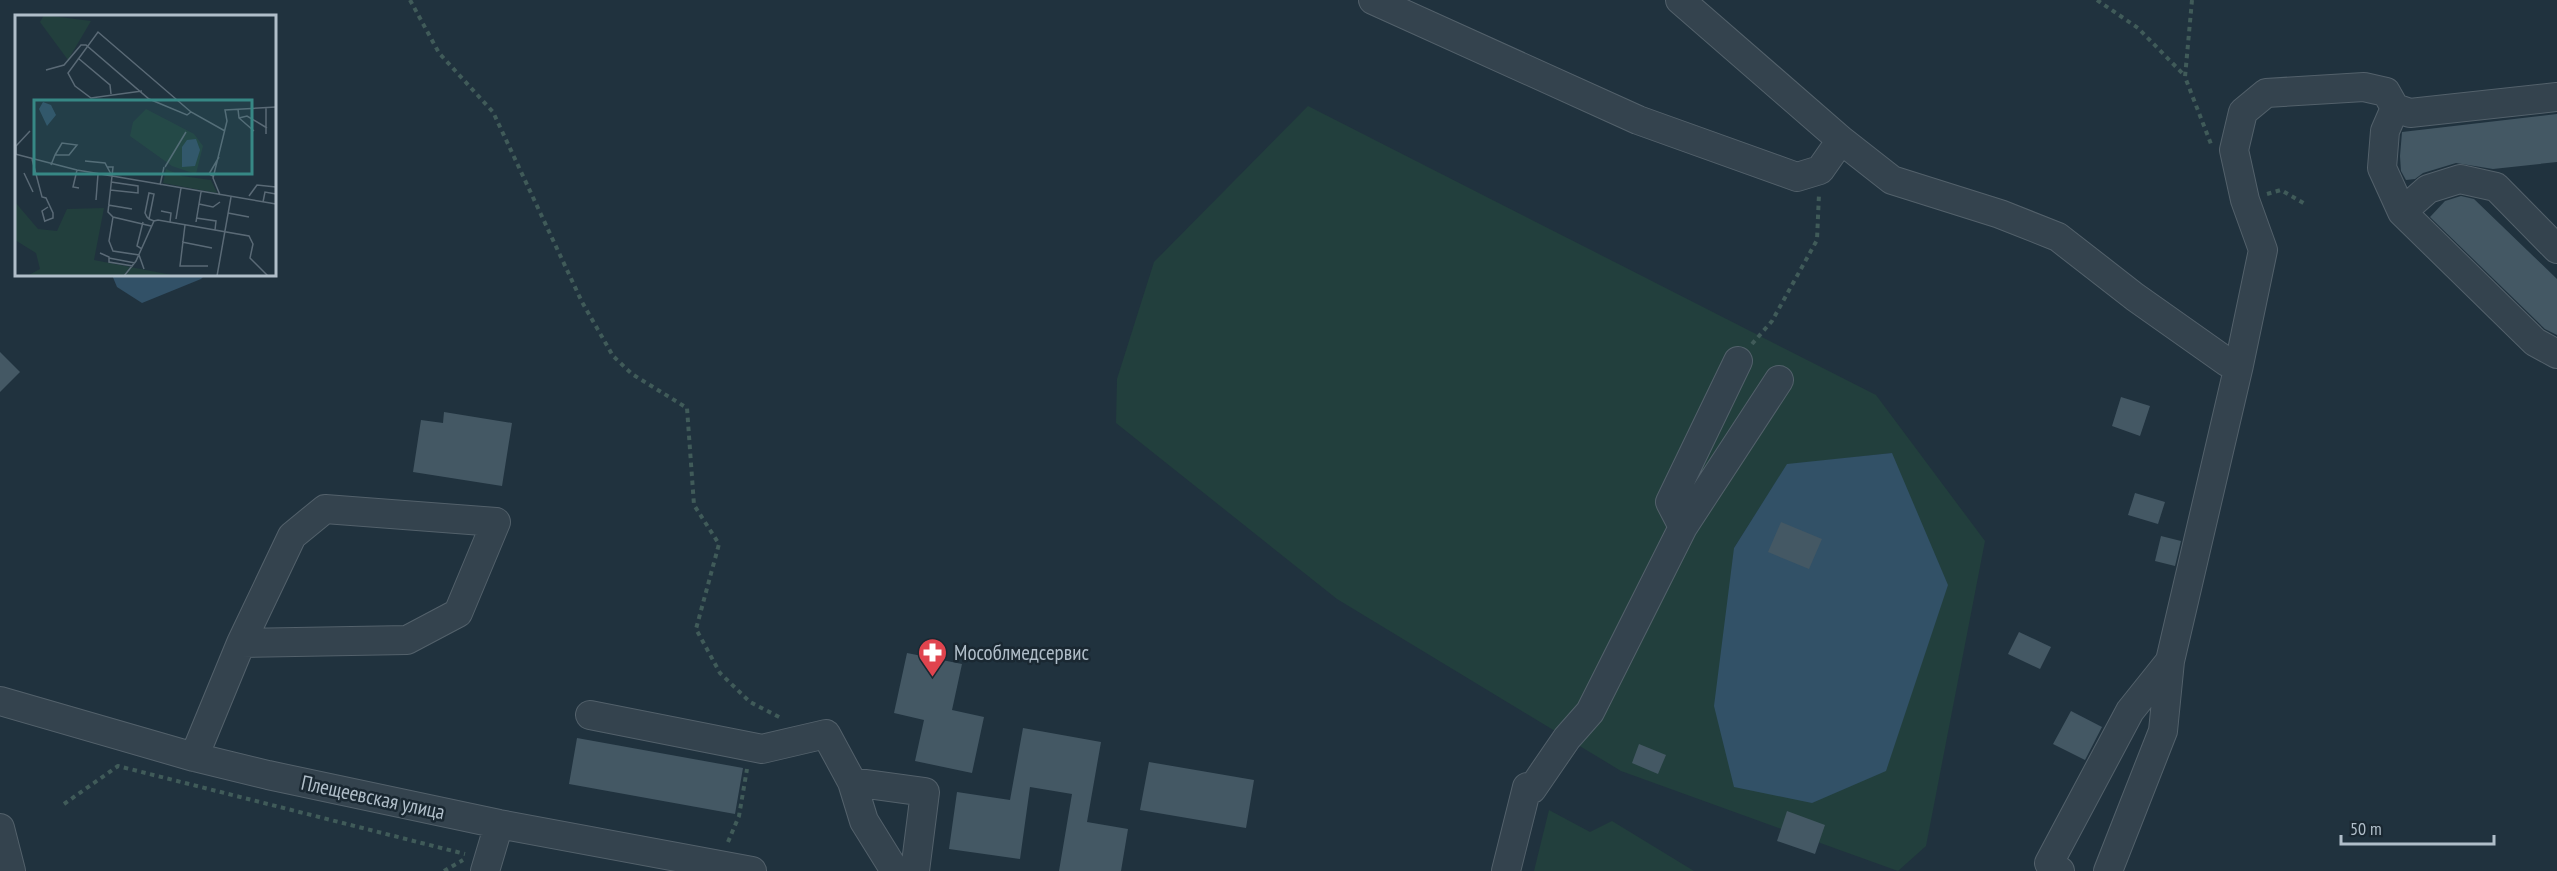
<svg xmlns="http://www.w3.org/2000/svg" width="2557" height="871" font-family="'PT Sans Narrow',sans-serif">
<rect width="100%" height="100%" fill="#20323e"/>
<path fill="#223f3d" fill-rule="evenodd" d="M 1308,106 L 1876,395 L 1985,541 L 1926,846 L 1898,871 L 1621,771 L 1337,599 L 1116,423 L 1117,379 L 1154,262 ZM 1892,453 L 1734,548 L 1787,465 Z
M 1549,810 L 1590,832 L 1612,821 L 1694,871 L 1534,871 Z"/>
<path fill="#325167" d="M 112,275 L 205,275 L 201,279 L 142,303 L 117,287 Z
M 1892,453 L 1948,585 L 1886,771 L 1812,803 L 1734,787 L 1714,706 L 1734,548 L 1787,464 Z"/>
<path fill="#445864" d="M 2557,114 L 2557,162 L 2493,169 L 2456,163 L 2423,173 L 2415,179 L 2406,180 L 2401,171 L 2400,156 L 2402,132 Z
M 2461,196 L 2474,199 L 2557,279 L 2557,335 L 2545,329 L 2430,217 L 2445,201 Z
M 0,352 L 20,372 L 0,392 Z
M 2121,397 L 2150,406 L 2140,436 L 2112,426 Z
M 444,412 L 512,423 L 502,486 L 413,472 L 421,420 L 443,423 Z
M 2135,493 L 2165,502 L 2158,524 L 2128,515 Z
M 1781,522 L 1822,539 L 1809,569 L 1768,552 Z
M 2161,536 L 2181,541 L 2175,566 L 2155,561 Z
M 2019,632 L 2051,647 L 2040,669 L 2008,654 Z
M 907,653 L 962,664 L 952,710 L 984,717 L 972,773 L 915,761 L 924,720 L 894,713 Z
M 2071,711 L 2102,727 L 2085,760 L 2053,744 Z
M 1023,728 L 1101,742 L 1087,822 L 1128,829 L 1121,871 L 1059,871 L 1072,794 L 1030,787 L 1020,859 L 949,849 L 957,792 L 1010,800 Z
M 577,738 L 743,768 L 735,814 L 569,784 Z
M 1639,744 L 1666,755 L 1658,774 L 1632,763 Z
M 1149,762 L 1254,780 L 1246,828 L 1140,810 Z
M 1787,811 L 1825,825 L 1815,854 L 1777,841 Z"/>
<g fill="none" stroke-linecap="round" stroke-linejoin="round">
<defs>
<path id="minor" d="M 1373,0 L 1638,120 L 1797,177 L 1820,170 L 1841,140
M 1680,0 L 1841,140 L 1892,180 L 2000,214 L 2058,237 L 2135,297 L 2227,362 L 2239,365
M 2395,108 L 2385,131 L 2382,168 L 2402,212 L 2535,342 L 2557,354
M 2402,212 L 2428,189 L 2460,179 L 2496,187 L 2557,249
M 1683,527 L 1670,502 L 1738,361
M 0,701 L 194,757 L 268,775 L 499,824 L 752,871
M 590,715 L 762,749 L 826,734 L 852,782 L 864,821 L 895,871
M 194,757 L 241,643 L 407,640 L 458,613 L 496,522 L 325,509 L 292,536 L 241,643
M 852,782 L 925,792 L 915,871
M 1532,789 L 1567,738 L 1590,712 L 1683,527 L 1779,380
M 0,828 L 11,871
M 485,871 L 499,824
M 1506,871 L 1527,787
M 2060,871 L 2049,863 L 2130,711 L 2170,661
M 2108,871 L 2163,731 L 2170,661 L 2239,365 L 2263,250 L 2245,200 L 2234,150 L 2243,112 L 2266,93 L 2364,87 L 2386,92 L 2395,108 L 2410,113 L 2557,97"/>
</defs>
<use href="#minor" stroke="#53616b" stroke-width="30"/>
<path stroke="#405b59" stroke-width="4" stroke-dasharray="4.5 4.5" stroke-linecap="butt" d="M 410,0 L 439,53 L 493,112 L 582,302 L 613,356 L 632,374 L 687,408 L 694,505 L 719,544 L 696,629 L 720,673 L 750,702 L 783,719
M 2097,0 L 2138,28 L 2185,76
M 2192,0 L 2185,77 L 2211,144
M 2267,194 L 2281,190 L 2305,204
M 1752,344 L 1772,321 L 1817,240 L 1819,194
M 64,804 L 118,766 L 465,854
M 728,842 L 739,816 L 747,769
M 444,871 L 463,860"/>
<use href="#minor" stroke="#34434e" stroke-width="28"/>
</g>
<defs>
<symbol id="pharmacy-pin" viewBox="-11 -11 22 30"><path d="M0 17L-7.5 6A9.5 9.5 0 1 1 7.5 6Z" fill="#e0444e" stroke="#1a2832"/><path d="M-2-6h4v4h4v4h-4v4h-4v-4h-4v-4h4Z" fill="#fff"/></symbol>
</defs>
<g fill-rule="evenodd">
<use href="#pharmacy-pin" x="916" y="636" width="33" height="45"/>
</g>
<g text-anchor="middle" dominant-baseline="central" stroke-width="5" stroke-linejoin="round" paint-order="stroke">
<g font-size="21" fill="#b0bec9" stroke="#1a2832" text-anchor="start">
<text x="954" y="652">Мособлмедсервис</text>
</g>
<g font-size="21" fill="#b0bec9" stroke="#1a2832">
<text transform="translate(373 797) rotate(12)">Плещеевская улица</text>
</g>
</g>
<g transform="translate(15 15)">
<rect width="261" height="261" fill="#20323e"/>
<path d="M 29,0 L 76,6 L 53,45 L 25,7 ZM 131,94 L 179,119 L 188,131 L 181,159 L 157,151 L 115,121 L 118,107 ZM 151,154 L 167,161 L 196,165 L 202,178 L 148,168 ZM 0,187 L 23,214 L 42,216 L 52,194 L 89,193 L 79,245 L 162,261 L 12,261 L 25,254 L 21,238 L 0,225 Z" fill="#223f3d"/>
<path d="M 28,87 L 36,90 L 41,100 L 32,111 L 24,94 ZM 181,124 L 185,135 L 180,151 L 167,152 L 167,132 L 172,125 Z" fill="#325167"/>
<path fill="none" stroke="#5a6a76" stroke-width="1.5" d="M 63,43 L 95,70 L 96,79M 31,55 L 49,50 L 66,30 L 71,30 L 134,84 L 172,100 L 176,97M 127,76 L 76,83 L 60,71 L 53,58 L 83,17 L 176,97 L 210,116M 251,92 L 251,119M 223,94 L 224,103 L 239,116M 224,103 L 232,101 L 252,113M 0,139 L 62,155 L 261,189M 1,139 L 1,131 L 15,116M 17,144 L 27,182 L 31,183 L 38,198 L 38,203 L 30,206M 70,146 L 90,148 L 97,161M 36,150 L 40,140 L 54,140 L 62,130 L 47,128 L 40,140M 92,152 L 98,152 L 93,197 L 98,202 L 136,211M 150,152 L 171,117M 62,155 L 58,172 L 64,173M 9,158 L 18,177M 198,161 L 194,159 L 204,142M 145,170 L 149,152M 95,175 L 123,178 L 123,171 L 96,167M 205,180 L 198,163 L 212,106 L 210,95 L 261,92M 234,181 L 242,170 L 261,172M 81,185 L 83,159M 248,187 L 250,177 L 261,179M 184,189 L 198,192 L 205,187M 93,190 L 117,194M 146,196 L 156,198 L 155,207M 213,198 L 234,202M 98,202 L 94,226 L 98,236 L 124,240 L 129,254M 181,203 L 201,206 L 200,215M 134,204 L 139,179 L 134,178 L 130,198 L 132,202 L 134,204 L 139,206M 161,204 L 166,173M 30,207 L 27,196 L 33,192M 181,207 L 186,177M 170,210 L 165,251 L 193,251M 167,227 L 197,233M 127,234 L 122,231 L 128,207M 85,238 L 94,242 L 94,247 L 118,251M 94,243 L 120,248M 109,261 L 121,246 L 139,206 L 143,205 L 234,221 L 238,229 L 235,243 L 253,261M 202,261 L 216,182"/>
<path fill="#378885" fill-opacity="0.15" stroke="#378885" stroke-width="3" d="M 19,85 L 237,85 L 237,159 L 19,159 Z"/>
<rect width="261" height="261" fill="none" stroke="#b0bec9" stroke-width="3"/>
</g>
<path d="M2341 835v9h153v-9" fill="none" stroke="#b0bec9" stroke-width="3"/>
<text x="2350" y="835" font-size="18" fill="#b0bec9" stroke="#1a2832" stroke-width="4.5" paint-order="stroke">50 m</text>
</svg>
